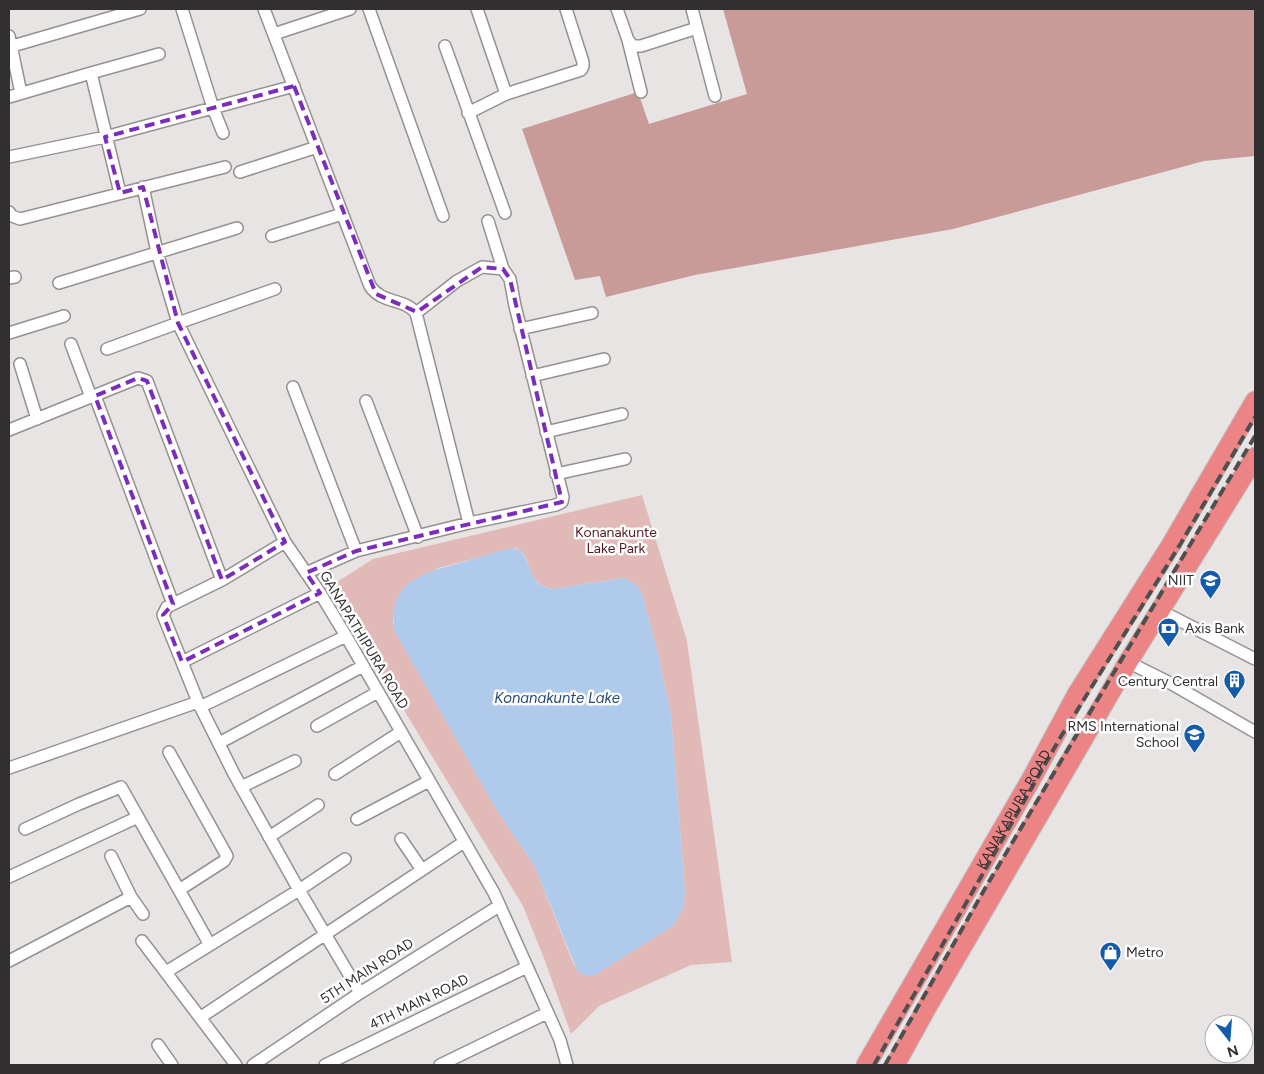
<svg xmlns="http://www.w3.org/2000/svg" width="1264" height="1074" font-family="Figtree,sans-serif">
<rect width="100%" height="100%" fill="#e8e4e3"/>
<path fill="#e1bab8" fill-rule="evenodd" d="M 642,495 L 687,641 L 732,962 L 691,965 L 599,1006 L 571,1034 L 545,961 L 523,906 L 329,587 L 373,559 ZM 515,548 C 536,555 521,583 553,589 L 624,578 L 637,585 L 642,594 L 658,653 L 671,715 L 685,891 L 683,908 L 673,926 L 585,975 L 580,973 L 574,965 L 534,865 L 497,811 L 393,624 L 394,608 L 438,568 Z"/>
<path fill="#c89b99" d="M 723,9 L 1255,9 L 1255,156 L 1204,161 L 953,229 L 695,275 L 606,297 L 600,276 L 575,280 L 522,129 L 638,92 L 649,124 L 747,94 Z"/>
<path fill="#b0caeb" d="M 512,548 L 519,550 L 522,552 C 534,569 527,584 553,589 L 624,578 L 637,585 L 642,594 L 658,653 L 671,715 L 685,892 L 683,908 L 673,926 L 595,975 C 588,977 582,975 577,970 L 534,865 L 497,811 L 395,632 C 385,581 426,572 463,562 C 479,557 495,552 512,548 Z"/>
<g fill="none" stroke-linecap="round" stroke-linejoin="round">
<defs>
<path id="minor" d="M 182,9 L 213,108 L 223,133
M 264,9 L 370,286 C 382,304 404,298 416,313 L 469,523
M 369,9 L 443,216
M 477,9 L 506,94
M 617,9 L 628,40 L 633,46 L 641,46 L 697,28
M 692,9 L 715,96
M 274,34 L 350,9
M 9,36 L 21,93
M 628,40 L 641,92
M 445,46 L 505,213
M 9,47 L 140,9
M 91,73 L 159,54
M 9,97 L 91,73 L 120,193
M 468,113 L 506,94 L 581,70 L 583,66 L 583,62 L 566,9
M 9,157 L 105,137 L 294,86
M 240,172 L 317,147
M 9,212 L 12,216 L 20,219 L 225,167
M 488,221 L 503,269
M 272,236 L 342,214
M 9,278 L 15,277
M 59,283 L 237,228
M 275,289 L 178,323 L 285,542 L 320,593 L 346,636 L 494,893 L 560,1040 L 567,1065
M 520,329 L 592,313
M 9,333 L 64,316
M 71,344 L 91,397
M 107,349 L 178,323 L 157,252 L 143,187
M 20,364 L 37,419
M 532,376 L 604,359
M 293,387 L 356,551
M 95,396 L 173,604
M 366,401 L 418,537
M 9,430 L 138,378 L 147,381 L 222,580
M 546,432 L 622,414
M 556,474 L 625,459
M 285,542 L 222,580 L 167,607 L 163,615 L 198,702 L 234,774 L 299,890 L 360,993
M 306,573 L 356,551 L 469,523 L 556,505 L 562,502 L 563,497 L 515,306 L 510,279 L 503,269 L 482,267 L 457,281 L 416,313
M 1159,610 L 1255,659
M 182,662 L 320,593
M 1128,662 L 1172,684 L 1255,732
M 200,707 L 346,636
M 317,726 L 378,692
M 219,743 L 363,666
M 169,752 L 227,856 L 224,861 L 179,890
M 9,768 L 198,702
M 335,774 L 401,732
M 241,787 L 295,761
M 357,819 L 429,781
M 25,829 L 79,804 L 121,787 L 210,945
M 269,837 L 318,805
M 401,839 L 422,870
M 111,856 L 131,897
M 9,877 L 138,817
M 142,941 L 236,1065
M 9,961 L 131,897 L 143,914
M 166,972 L 299,890 L 345,859
M 201,1017 L 464,842
M 158,1045 L 172,1065
M 253,1065 L 360,993 L 499,906
M 325,1065 L 527,967
M 440,1065 L 547,1013"/>
<g id="trunk">
<path id="s1" d="M 866,1065 L 1033,776 L 1077,694 L 1171,545 L 1255,401"/>
<path d="M 895,1065 L 927,1007 L 1128,662 L 1255,457"/>
</g>
</defs>
<use href="#minor" stroke="#959191" stroke-width="14"/>
<use href="#trunk" stroke="#c1c1c1" stroke-width="21"/>
<use href="#minor" stroke="#fff" stroke-width="11"/>
<use href="#trunk" stroke="#ec8486" stroke-width="19"/>
<path stroke="#504e4e" stroke-width="4" stroke-dasharray="10 5" stroke-linecap="butt" d="M 874,1065 L 1060,738 L 1181,543 L 1255,417
M 885,1065 L 987,885 L 1255,436"/>
</g>
<path fill="none" stroke="#7b2cbf" stroke-width="4" stroke-dasharray="10 6" stroke-linejoin="round" d="M 294,86 L 376,294 L 417,312 L 482,267 L 503,269 L 510,279 L 562,502 L 356,551 L 306,573 L 320,593 L 182,662 L 163,615 L 173,604 L 95,396 L 138,378 L 147,381 L 222,580 L 285,542 L 178,323 L 143,187 L 120,193 L 105,137 Z"/>
<defs>
<symbol id="school-pin" viewBox="-11 -11 22 30"><path d="M0 17L-7.5 6A9.5 9.5 0 1 1 7.5 6Z" fill="#125cab" stroke="#fff"/><path d="M0-5L7-2L0 1L-7-2ZM-4 1L0 2.5L4 1V4Q0 6-4 4Z" fill="#fff"/></symbol>
<symbol id="bank-pin" viewBox="-11 -11 22 30"><path d="M0 17L-7.5 6A9.5 9.5 0 1 1 7.5 6Z" fill="#125cab" stroke="#fff"/><path d="M-6-4H6V4H-6ZM0-2.3a2.3 2.3 0 1 0 0 4.6a2.3 2.3 0 1 0 0-4.6Z" fill="#fff"/></symbol>
<symbol id="building-pin" viewBox="-11 -11 22 30"><path d="M0 17L-7.5 6A9.5 9.5 0 1 1 7.5 6Z" fill="#125cab" stroke="#fff"/><path d="M-4-6H4V6H1V3H-1V6H-4ZM-2.5-4.3h1.7v1.8h-1.7ZM.8-4.3h1.7v1.8H.8ZM-2.5-1h1.7V.8h-1.7ZM.8-1h1.7V.8H.8Z" fill="#fff"/></symbol>
<symbol id="shop-pin" viewBox="-11 -11 22 30"><path d="M0 17L-7.5 6A9.5 9.5 0 1 1 7.5 6Z" fill="#125cab" stroke="#fff"/><path d="M-5-2.5h2.3a2.7 3.5 0 0 1 5.4 0H5L5.5 6h-11ZM-1.5-2.5h3a1.5 2.3 0 0 0-3 0Z" fill="#fff"/></symbol>
</defs>
<g fill-rule="evenodd">
<use href="#school-pin" x="1198" y="568" width="25" height="34"/>
<use href="#bank-pin" x="1156" y="616" width="25" height="34"/>
<use href="#building-pin" x="1222" y="668" width="25" height="34"/>
<use href="#school-pin" x="1182" y="722" width="25" height="34"/>
<use href="#shop-pin" x="1098" y="940" width="25" height="34"/>
</g>
<g text-anchor="middle" dominant-baseline="central" stroke-width="5" stroke-linejoin="round" paint-order="stroke">
<g font-size="14" fill="#531b1d" stroke="#fff">
<text x="616" y="532">Konanakunte<tspan x="616" dy="16">Lake Park</tspan></text>
</g>
<g font-size="14" fill="#312f2f" stroke="#fff" text-anchor="end">
<text x="1194" y="580">NIIT</text>
<text x="1185" y="628" text-anchor="start">Axis Bank</text>
<text x="1218" y="681">Century Central</text>
<text x="1179" y="726">RMS International<tspan x="1179" dy="16">School</tspan></text>
<text x="1126" y="952" text-anchor="start">Metro</text>
</g>
<g font-size="14" fill="#312f2f" stroke="#fff">
<text transform="translate(364 640) rotate(59)">GANAPATHIPURA ROAD</text>
<text stroke="none"><textPath href="#s1" startOffset="295">KANAKAPURA ROAD</textPath></text>
<text transform="translate(367 971) rotate(-33)">5TH MAIN ROAD</text>
<text transform="translate(419 1002) rotate(-26)">4TH MAIN ROAD</text>
</g>
<g font-size="15" font-style="italic" fill="#274a75" stroke="#fff">
<text x="557" y="698">Konanakunte Lake</text>
</g>
</g>
<rect width="1264" height="1074" fill="none" stroke="#312f2f" stroke-width="20"/>
<g transform="translate(1229 1039) rotate(163)"><circle r="24" fill="#ffffff" stroke="#adacac"/>
<path d="M0-4L9 19L0 12L-9 19Z" fill="#125cab"/>
<text y="-8" font-size="14" font-weight="bold" text-anchor="middle" fill="#312f2f">N</text>
</g>
</svg>
